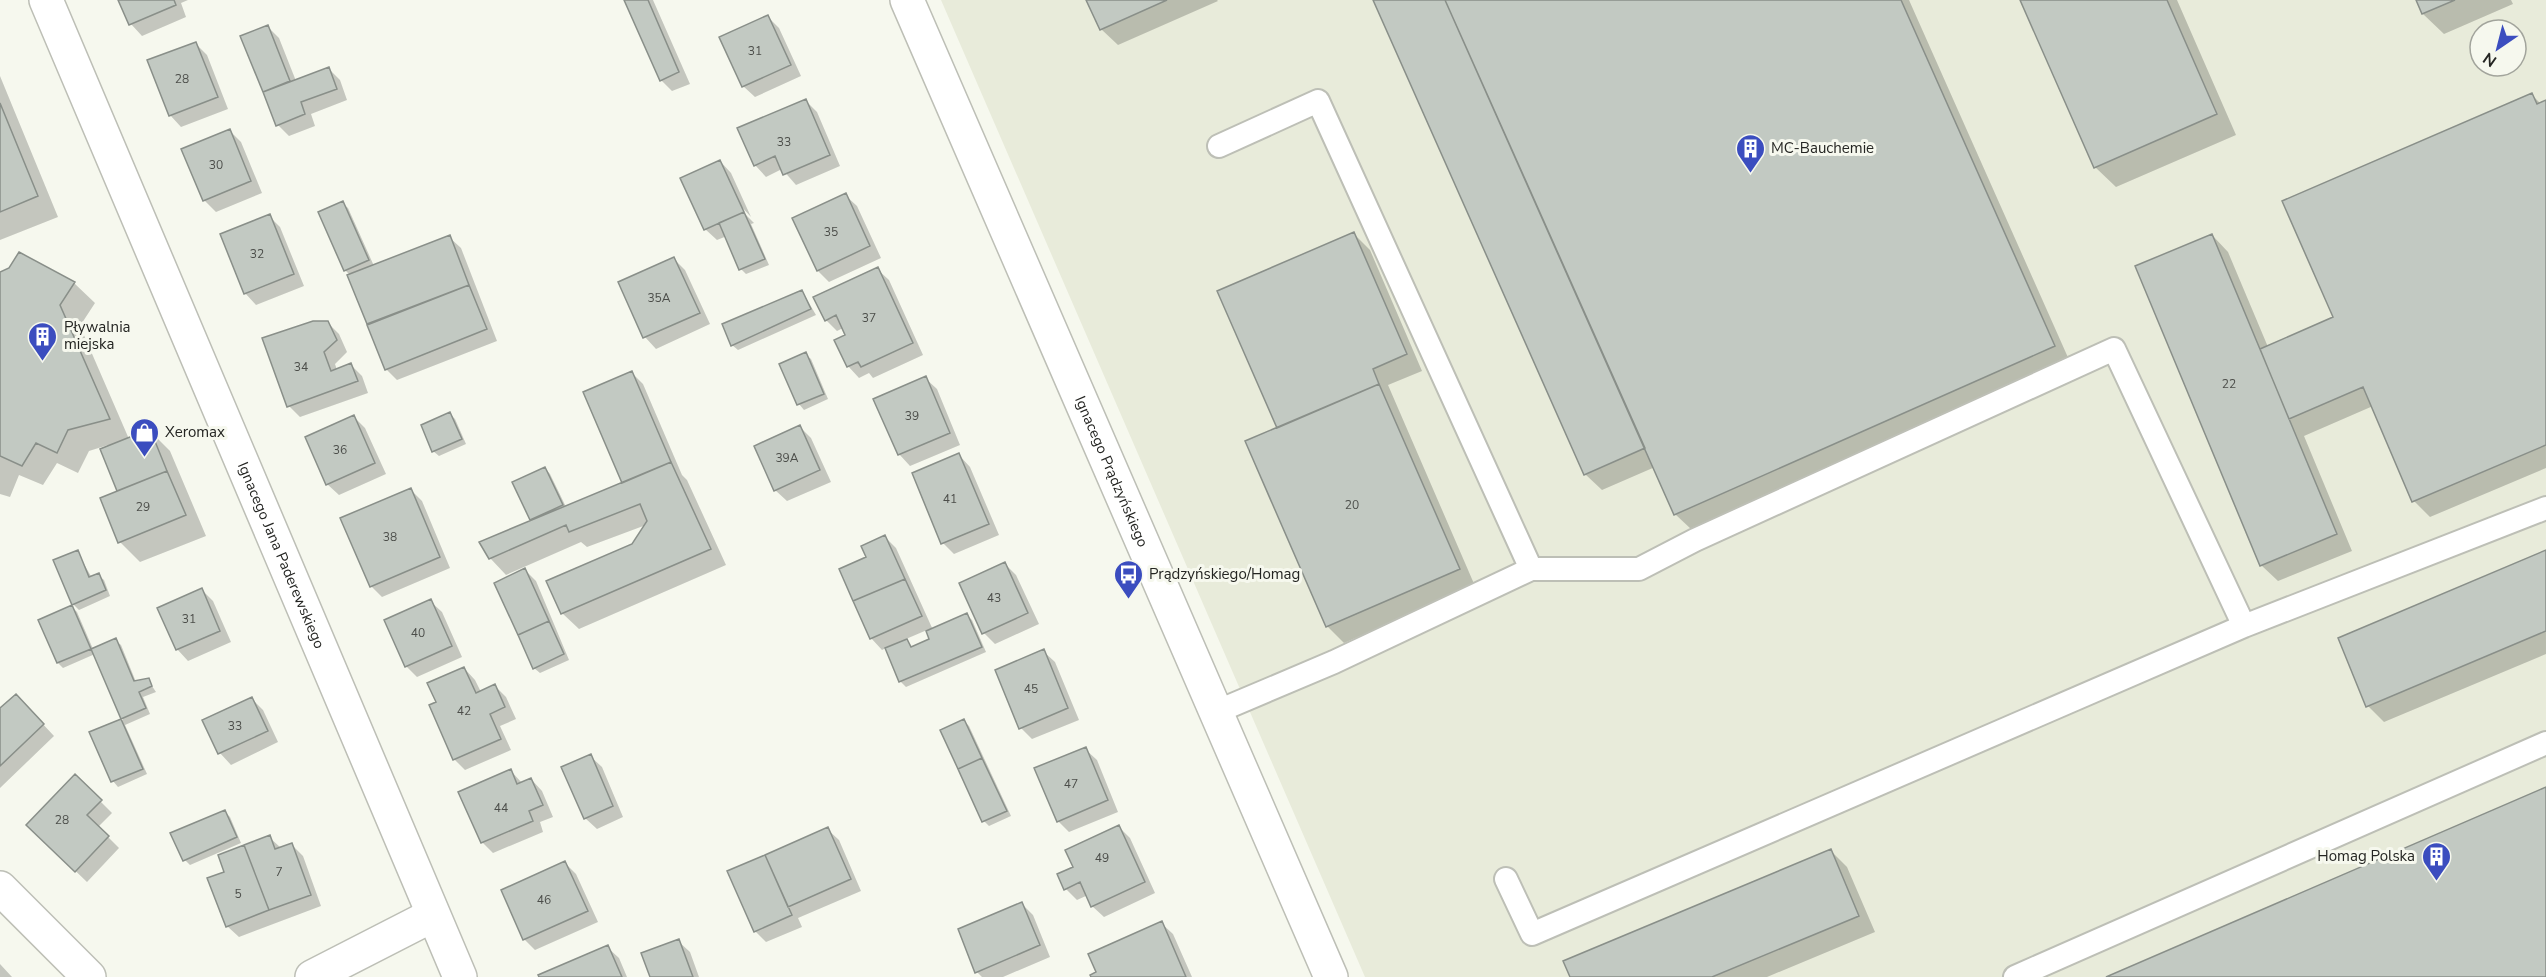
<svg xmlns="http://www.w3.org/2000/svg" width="2546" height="977" font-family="'Nunito Sans',sans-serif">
<rect width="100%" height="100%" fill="#f6f8ee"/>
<path fill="#e8ebda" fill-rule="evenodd" d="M 941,0 L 2546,0 L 2546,977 L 1365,977 ZM 2480,30 L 2516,30 L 2516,66 L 2480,66 Z"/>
<path fill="#0003" fill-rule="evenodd" d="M 120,0 L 188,0 L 181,3 L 186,17 L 142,36 L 131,24 Z
M 626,0 L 653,0 L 690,84 L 672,91 L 661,80 Z
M 1088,0 L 1217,0 L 1218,1 L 1118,45 L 1101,29 Z
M 1374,0 L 1909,0 L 2070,362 L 1692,530 L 1675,514 L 1655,467 L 1602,490 L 1585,474 Z
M 2022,0 L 2177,0 L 2236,135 L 2116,187 L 2095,167 Z
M 2417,0 L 2511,0 L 2513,4 L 2444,34 L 2423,14 Z
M 768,17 L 779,28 L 801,76 L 755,97 L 743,86 Z
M 267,26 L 279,38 L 296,81 L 328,68 L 340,80 L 347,100 L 311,114 L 315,126 L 289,136 L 278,125 L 242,37 Z
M 195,43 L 207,55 L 228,109 L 181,127 L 170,115 Z
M 0,76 L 58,217 L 0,240 Z
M 2532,95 L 2541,104 L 2546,101 L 2546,468 L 2430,517 L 2414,501 L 2373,406 L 2304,436 L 2352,551 L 2278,581 L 2261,565 L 2212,235 L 2228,252 L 2268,347 L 2335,318 Z
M 806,101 L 817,112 L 840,166 L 796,185 L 782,169 L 766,177 L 755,165 Z
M 230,131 L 241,142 L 262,193 L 216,212 L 204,200 Z
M 720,161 L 731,173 L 751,217 L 740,205 L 738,207 L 754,223 L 751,224 L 769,265 L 746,274 L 741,269 L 727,236 L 717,240 L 705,229 Z
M 845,195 L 857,206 L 881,258 L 829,282 L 818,271 Z
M 342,203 L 348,208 L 374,266 L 449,237 L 461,248 L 497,341 L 397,380 L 386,369 L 350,275 L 345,270 Z
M 269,216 L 280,227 L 304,286 L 256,305 L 245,293 Z
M 1353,233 L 1370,250 L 1422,371 L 1388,385 L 1475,586 L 1344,643 L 1327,626 L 1247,442 L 1279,428 Z
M 674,259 L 685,270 L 710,324 L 656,349 L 645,337 L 620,283 Z
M 877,269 L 889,280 L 923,355 L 873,378 L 869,373 L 859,378 L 848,366 L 846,336 L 843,328 L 837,331 L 826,320 Z
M 0,273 L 74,283 L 95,303 L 80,326 L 129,439 L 150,431 L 170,451 L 206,536 L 140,562 L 120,542 L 119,492 L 102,450 L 108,445 L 89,451 L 78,473 L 57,463 L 43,485 L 19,475 L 10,497 L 0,494 Z
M 802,291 L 816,315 L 738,350 L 732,345 Z
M 328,323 L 339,334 L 347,352 L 335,364 L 337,370 L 351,365 L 362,376 L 368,393 L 300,417 L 289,406 Z
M 805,354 L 811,359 L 828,399 L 804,410 L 799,404 L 781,364 Z
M 632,373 L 643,384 L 682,475 L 687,480 L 726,565 L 579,629 L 562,613 L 633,545 L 646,525 L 587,547 L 581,542 L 506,575 L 490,558 L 533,521 L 514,483 L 545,468 L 550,474 L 566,507 L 624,483 Z
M 925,378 L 937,389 L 960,445 L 910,466 L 899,454 Z
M 450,414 L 455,419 L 466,444 L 439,456 L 433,451 Z
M 354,417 L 365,428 L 386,474 L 339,495 L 327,484 Z
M 800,427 L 811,438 L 831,482 L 787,501 L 775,490 Z
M 959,455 L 970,467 L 999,535 L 954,554 L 943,543 Z
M 411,490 L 422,501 L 450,568 L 382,597 L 371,586 Z
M 885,537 L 896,548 L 933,630 L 967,615 L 972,620 L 986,652 L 906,687 L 900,681 L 886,648 L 882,650 L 871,638 L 868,558 ZM 927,630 L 931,640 L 913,648 L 906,639 Z
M 77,552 L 92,578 L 98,575 L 104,580 L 110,596 L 79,610 L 73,604 Z
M 2546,552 L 2546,654 L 2384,722 L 2368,706 Z
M 1005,564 L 1016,575 L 1039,624 L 995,644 L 984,633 Z
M 525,570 L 536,581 L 569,660 L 540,673 L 534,668 Z
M 202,590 L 213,601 L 231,642 L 188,661 L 177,649 Z
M 430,601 L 442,612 L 462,657 L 417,677 L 406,666 Z
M 72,607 L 77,612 L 93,649 L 115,640 L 121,645 L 136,682 L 148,680 L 156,692 L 143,697 L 150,714 L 125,725 L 147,774 L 118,787 L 113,781 L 91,733 L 123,720 L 95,654 L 63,668 L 58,663 Z
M 1043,651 L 1055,662 L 1079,720 L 1032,739 L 1021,728 Z
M 464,668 L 475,680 L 481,692 L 495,686 L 506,697 L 516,719 L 500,726 L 511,750 L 465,770 L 454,759 L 438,703 Z
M 252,699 L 263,710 L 278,742 L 231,765 L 220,753 L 204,721 Z
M 27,707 L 54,736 L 0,788 L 0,710 Z
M 963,720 L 969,726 L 1011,816 L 989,826 L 984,821 Z
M 1085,749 L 1097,760 L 1118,812 L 1069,832 L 1058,821 Z
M 590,756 L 602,767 L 623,817 L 597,829 L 585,818 Z
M 511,771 L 522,783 L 531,779 L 542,791 L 553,817 L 540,822 L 543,832 L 493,853 L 482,842 Z
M 75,776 L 112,813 L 98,827 L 119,848 L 87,882 L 39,836 Z
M 225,812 L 230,817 L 241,843 L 190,865 L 185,860 Z
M 1119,827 L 1130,838 L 1155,893 L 1104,917 L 1092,906 L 1088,895 L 1077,900 L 1066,889 L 1075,867 Z
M 827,829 L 839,840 L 861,891 L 798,918 L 802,927 L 766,942 L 755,931 Z
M 269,837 L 281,848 L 291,844 L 303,856 L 321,906 L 239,937 L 227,926 L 226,873 Z
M 1831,851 L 1847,867 L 1875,932 L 1767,977 L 1572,977 Z
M 565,863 L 576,874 L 598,922 L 535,950 L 524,939 Z
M 1022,904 L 1033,915 L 1050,957 L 1003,977 L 982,977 L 977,972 Z
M 1161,923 L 1173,934 L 1192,977 L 1093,977 Z
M 678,941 L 690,952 L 699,977 L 652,977 Z
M 607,947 L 619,958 L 627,977 L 540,977 Z
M 0,964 L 12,977 L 0,977 Z"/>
<path fill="#c2c9c2" stroke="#898f89" stroke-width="1.5" d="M 118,0 L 174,0 L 176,5 L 129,25 Z
M 624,0 L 648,0 L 679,72 L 660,81 Z
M 1086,0 L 1167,0 L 1100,30 Z
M 1373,0 L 1445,0 L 1645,448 L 1584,475 Z
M 1445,0 L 1901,0 L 2055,346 L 1674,515 Z
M 2020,0 L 2167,0 L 2217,114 L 2094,168 Z
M 2416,0 L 2455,0 L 2422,14 Z
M 768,15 L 791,65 L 742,87 L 719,37 Z
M 268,25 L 290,81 L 263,92 L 240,36 Z
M 196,42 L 218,97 L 169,116 L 147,60 Z
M 329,67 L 337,89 L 301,102 L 305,114 L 276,126 L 263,92 Z
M 2532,93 L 2537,104 L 2546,100 L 2546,445 L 2412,502 L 2363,387 L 2289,419 L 2260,349 L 2333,317 L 2282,201 Z
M 806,99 L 830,155 L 783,175 L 775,156 L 754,166 L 737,128 Z
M 0,103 L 38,196 L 0,212 Z
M 230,129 L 251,181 L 203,201 L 181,149 Z
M 720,160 L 744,212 L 704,230 L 680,178 Z
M 846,193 L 870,246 L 817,271 L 792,218 Z
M 343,201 L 369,260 L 344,271 L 318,212 Z
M 744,212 L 765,259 L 739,270 L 719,223 Z
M 270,214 L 294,274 L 244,294 L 220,234 Z
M 1354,232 L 1407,354 L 1373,369 L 1379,384 L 1277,428 L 1217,291 Z
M 2212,234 L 2337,534 L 2260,566 L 2135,266 Z
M 450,235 L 469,285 L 367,324 L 347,275 Z
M 19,252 L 75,282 L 60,305 L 110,419 L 68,430 L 57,453 L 36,443 L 22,466 L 0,456 L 0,272 L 9,268 Z
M 674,257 L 700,313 L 643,338 L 618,282 Z
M 878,267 L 913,343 L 861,367 L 858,362 L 847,367 L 834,340 L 845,335 L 836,315 L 825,321 L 813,297 Z
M 469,285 L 487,329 L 385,370 L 367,325 Z
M 802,290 L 811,309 L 731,346 L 722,324 Z
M 313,321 L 328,321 L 337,340 L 324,352 L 331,371 L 351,363 L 358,381 L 287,407 L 262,338 Z
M 806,352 L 824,394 L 797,405 L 779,364 Z
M 632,371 L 671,462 L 622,483 L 583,392 Z
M 926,376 L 950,433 L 898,455 L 873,399 Z
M 1379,384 L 1460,569 L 1326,627 L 1245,441 Z
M 450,412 L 462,439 L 432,452 L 421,425 Z
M 354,415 L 375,463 L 326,485 L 305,437 Z
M 800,425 L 820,470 L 774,491 L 754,446 Z
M 150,429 L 167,471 L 117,491 L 100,449 Z
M 959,453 L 989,524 L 941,544 L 912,473 Z
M 671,462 L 711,549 L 561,614 L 546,581 L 632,544 L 647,521 L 640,504 L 569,532 L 566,525 L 489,559 L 479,542 Z
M 545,467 L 563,505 L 530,520 L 512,482 Z
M 167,471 L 186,515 L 118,543 L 100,498 Z
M 411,488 L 440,557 L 370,587 L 340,518 Z
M 885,535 L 905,579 L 853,601 L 839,569 L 866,557 L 861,546 Z
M 78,550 L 89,577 L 99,573 L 106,590 L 72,605 L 53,560 Z
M 2546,550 L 2546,631 L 2366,707 L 2338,638 Z
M 1005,562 L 1028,613 L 982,634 L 959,583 Z
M 525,568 L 549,621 L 518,635 L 494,583 Z
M 905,579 L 922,616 L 870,639 L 853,601 Z
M 202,588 L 220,631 L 176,650 L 157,608 Z
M 431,599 L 452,646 L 405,667 L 384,620 Z
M 72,605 L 91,649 L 57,663 L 38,620 Z
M 967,613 L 982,647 L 899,682 L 885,648 L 907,639 L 911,647 L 929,639 L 926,631 Z
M 549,621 L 564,654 L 533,669 L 518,635 Z
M 116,638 L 134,681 L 149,678 L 152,686 L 139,692 L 146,708 L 121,719 L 91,649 Z
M 1044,649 L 1068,708 L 1019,729 L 995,670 Z
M 464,667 L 476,693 L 495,684 L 505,707 L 490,714 L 501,739 L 453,760 L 429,705 L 436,702 L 427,683 Z
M 16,694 L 44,724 L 0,766 L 0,708 Z
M 252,697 L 268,731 L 218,754 L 202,720 Z
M 121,719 L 143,769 L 111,782 L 89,732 Z
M 964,719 L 982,758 L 958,769 L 940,730 Z
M 1086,747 L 1108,800 L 1057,822 L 1034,768 Z
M 591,754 L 613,806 L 584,819 L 561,767 Z
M 982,758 L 1007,811 L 982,822 L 958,769 Z
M 511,769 L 517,784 L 531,778 L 543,805 L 529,811 L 533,821 L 481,843 L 458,792 Z
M 75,774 L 102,800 L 87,815 L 109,836 L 75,872 L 26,825 Z
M 2546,787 L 2546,977 L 2106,977 Z
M 225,810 L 237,837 L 183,861 L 170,833 Z
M 1119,825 L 1145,882 L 1091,907 L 1080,882 L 1064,890 L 1057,874 L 1073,867 L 1065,850 Z
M 828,827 L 851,879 L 788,907 L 765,855 Z
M 270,835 L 275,849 L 292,843 L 311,895 L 269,910 L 244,845 Z
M 244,845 L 269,910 L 226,927 L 207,878 L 224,872 L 218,855 Z
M 1831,849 L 1859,916 L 1712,977 L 1570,977 L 1563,961 Z
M 765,855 L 792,915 L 754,932 L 727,871 Z
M 565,861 L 588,911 L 523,940 L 501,890 Z
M 1022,902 L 1040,945 L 975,973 L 958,929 Z
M 1162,921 L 1186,977 L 1091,977 L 1090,975 L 1096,972 L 1088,954 Z
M 679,939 L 693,977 L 650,977 L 641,953 Z
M 608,945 L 622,977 L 539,977 L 538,975 Z"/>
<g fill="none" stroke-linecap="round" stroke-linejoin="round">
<defs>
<path id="lane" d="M 1219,146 L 1318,101 L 1531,569
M 1216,712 L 1334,662 L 1531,569 L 1639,569 L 1695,540 L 2114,349 L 2244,626
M 1506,879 L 1532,934 L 2244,626 L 2546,508
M 2015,977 L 2546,743"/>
<g id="street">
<path id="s1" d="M 46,0 L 460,977"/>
<path d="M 0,888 L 89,977"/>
<path d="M 312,977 L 433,915"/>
</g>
<g id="secondary">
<path id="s2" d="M 907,0 L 1331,977"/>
</g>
</defs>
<use href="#lane" stroke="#bdbfb6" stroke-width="26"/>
<use href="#street" stroke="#bdbfb6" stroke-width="36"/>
<use href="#secondary" stroke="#bdbfb6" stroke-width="36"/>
<use href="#lane" stroke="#fff" stroke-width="22"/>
<use href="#street" stroke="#fff" stroke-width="33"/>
<use href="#secondary" stroke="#fff" stroke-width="33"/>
</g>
<defs>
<symbol id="building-pin" viewBox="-11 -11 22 30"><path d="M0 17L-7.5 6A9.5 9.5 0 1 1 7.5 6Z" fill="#3b4dbf" stroke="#f6f8ee"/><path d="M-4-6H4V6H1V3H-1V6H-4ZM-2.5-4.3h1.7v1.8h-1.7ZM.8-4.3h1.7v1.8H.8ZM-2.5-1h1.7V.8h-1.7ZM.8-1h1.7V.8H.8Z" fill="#fff"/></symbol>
<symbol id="shop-pin" viewBox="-11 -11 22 30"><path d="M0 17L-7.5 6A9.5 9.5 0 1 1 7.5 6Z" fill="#3b4dbf" stroke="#f6f8ee"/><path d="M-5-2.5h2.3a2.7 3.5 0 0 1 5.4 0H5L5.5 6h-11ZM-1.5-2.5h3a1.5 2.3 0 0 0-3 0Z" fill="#fff"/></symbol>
<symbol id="bus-pin" viewBox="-11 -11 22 30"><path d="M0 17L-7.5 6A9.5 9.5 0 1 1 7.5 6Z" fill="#3b4dbf" stroke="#f6f8ee"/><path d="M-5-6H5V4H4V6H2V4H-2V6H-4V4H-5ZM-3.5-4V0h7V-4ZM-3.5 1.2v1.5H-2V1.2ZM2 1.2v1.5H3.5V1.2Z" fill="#fff"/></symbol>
</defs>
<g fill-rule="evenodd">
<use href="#building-pin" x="1734" y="132" width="33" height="45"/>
<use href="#building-pin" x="26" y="320" width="33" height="45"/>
<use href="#shop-pin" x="128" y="416" width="33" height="45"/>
<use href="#bus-pin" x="1112" y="558" width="33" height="45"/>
<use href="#building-pin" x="2420" y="840" width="33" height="45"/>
</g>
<g text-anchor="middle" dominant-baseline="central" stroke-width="6" stroke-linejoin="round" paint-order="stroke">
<g font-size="12" fill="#4c4e4a">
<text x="755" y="51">31</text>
<text x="182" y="79">28</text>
<text x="784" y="142">33</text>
<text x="216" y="165">30</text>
<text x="831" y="232">35</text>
<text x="257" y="254">32</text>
<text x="659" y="298">35A</text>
<text x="869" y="318">37</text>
<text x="301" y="367">34</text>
<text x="2229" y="384">22</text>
<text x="912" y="416">39</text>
<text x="340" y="450">36</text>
<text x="787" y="458">39A</text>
<text x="950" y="499">41</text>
<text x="1352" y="505">20</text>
<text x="143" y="507">29</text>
<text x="390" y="537">38</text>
<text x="994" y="598">43</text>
<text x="189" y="619">31</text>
<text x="418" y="633">40</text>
<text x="1031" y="689">45</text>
<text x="464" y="711">42</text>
<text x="235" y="726">33</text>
<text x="1071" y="784">47</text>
<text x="501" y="808">44</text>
<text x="62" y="820">28</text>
<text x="1102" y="858">49</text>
<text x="279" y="872">7</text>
<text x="238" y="894">5</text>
<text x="544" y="900">46</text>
</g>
<g font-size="15" fill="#242522" stroke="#f6f8ee" text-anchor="start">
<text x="1771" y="148">MC-Bauchemie</text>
<text x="64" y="327">Pływalnia<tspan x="64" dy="17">miejska</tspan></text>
<text x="165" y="432">Xeromax</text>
<text x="1149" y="574">Prądzyńskiego/Homag</text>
<text x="2415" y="856" text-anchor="end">Homag Polska</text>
</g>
<g font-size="15" fill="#242522" stroke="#f6f8ee">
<text stroke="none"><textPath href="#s2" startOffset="514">Ignacego Prądzyńskiego</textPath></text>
<text stroke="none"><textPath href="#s1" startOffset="603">Ignacego Jana Paderewskiego</textPath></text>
</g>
</g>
<g transform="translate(2498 48) rotate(215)"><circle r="28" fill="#f6f8ee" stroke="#a2a49c" stroke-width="1.5"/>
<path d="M0-4.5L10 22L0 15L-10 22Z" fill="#3b4dbf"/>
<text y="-9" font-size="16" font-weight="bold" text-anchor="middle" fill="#242522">N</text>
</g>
</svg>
